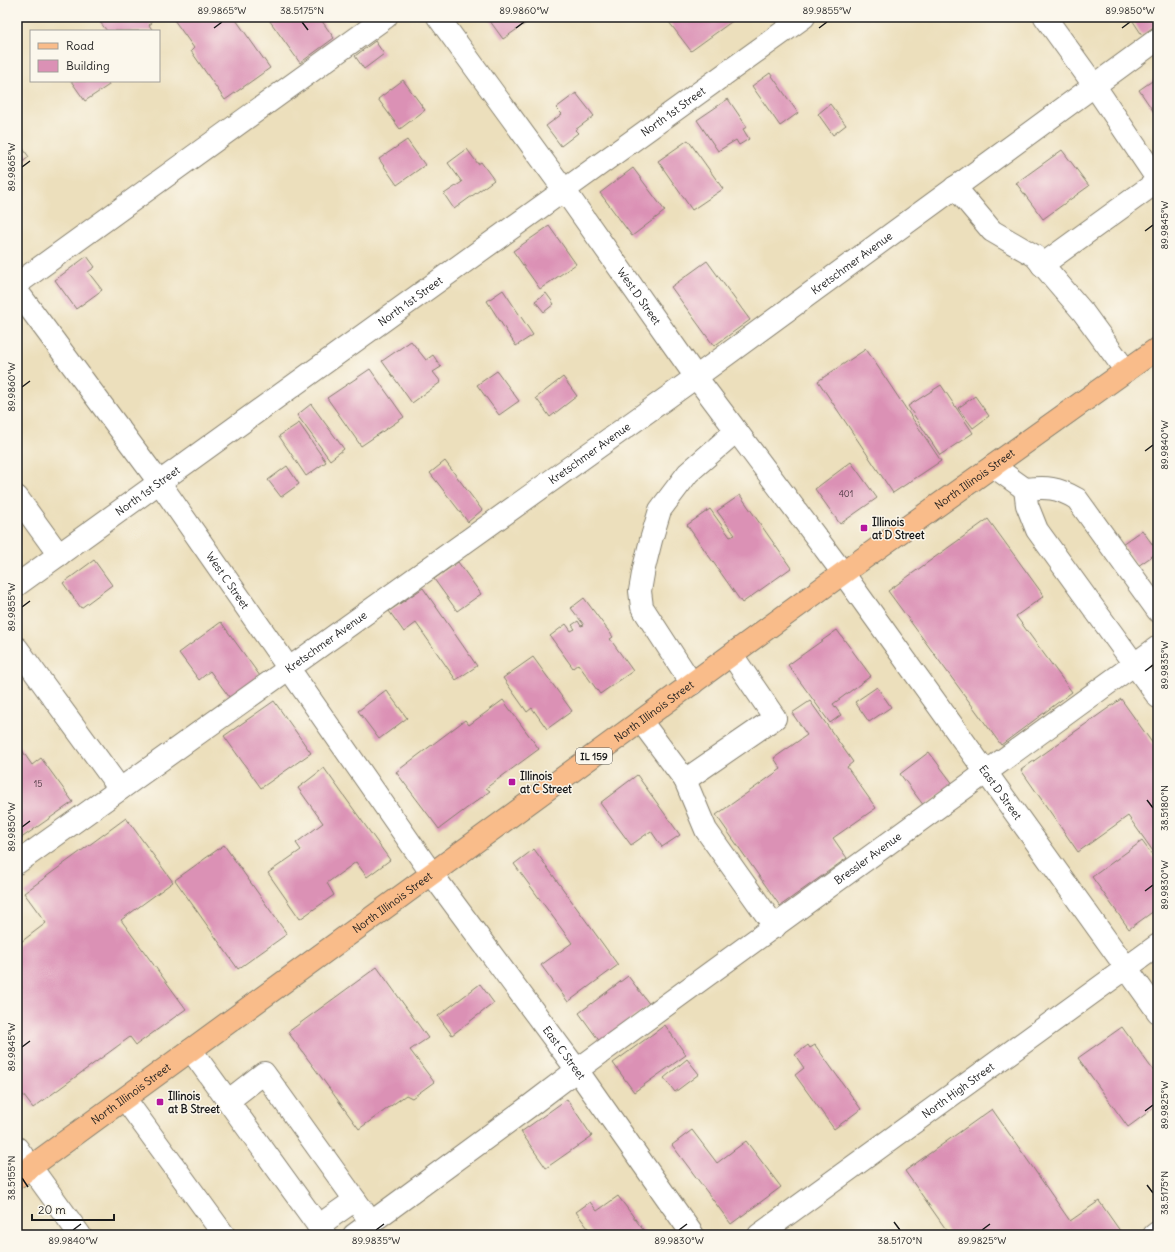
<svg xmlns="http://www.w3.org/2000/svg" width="1175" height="1252" font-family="Delius,sans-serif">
<rect width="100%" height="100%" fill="#fbf7ec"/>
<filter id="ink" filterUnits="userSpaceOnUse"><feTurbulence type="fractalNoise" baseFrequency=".025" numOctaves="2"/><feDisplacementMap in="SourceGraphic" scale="8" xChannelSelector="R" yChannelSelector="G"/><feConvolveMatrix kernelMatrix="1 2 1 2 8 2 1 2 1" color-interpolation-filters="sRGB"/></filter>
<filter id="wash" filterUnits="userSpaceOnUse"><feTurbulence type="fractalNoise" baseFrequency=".012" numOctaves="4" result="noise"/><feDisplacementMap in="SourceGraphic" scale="16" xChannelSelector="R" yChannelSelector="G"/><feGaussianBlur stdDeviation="0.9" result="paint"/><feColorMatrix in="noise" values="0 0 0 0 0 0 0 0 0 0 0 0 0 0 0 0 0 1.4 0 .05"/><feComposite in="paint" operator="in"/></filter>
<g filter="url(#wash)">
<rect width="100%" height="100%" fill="#ecdfbc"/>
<g id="blocks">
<path fill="#db91b5" d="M 106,17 L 147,17 L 152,23 L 149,25 L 153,31 L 107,31 L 100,22 Z
M 172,17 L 234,17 L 270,68 L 225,100 L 191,51 L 194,48 Z
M 267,17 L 319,17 L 334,38 L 300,63 Z
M 487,17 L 526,17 L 529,21 L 503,39 Z
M 675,17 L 738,17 L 691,51 L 669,22 Z
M 1132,17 L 1158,17 L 1158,24 L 1142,35 L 1131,18 Z
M 375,41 L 384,54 L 364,69 L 355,56 Z
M 770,73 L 798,113 L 780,126 L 752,86 Z
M 1158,77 L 1158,118 L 1139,90 Z
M 403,80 L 425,110 L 400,129 L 378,99 Z
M 71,81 L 107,81 L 109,85 L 85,101 Z
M 576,93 L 594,116 L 575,130 L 578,133 L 561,146 L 546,126 L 562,114 L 556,108 Z
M 728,99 L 747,127 L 743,129 L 749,139 L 739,145 L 736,140 L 718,151 L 697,120 Z
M 830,104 L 846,125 L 833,135 L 818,114 Z
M 17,140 L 29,157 L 17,166 Z
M 407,140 L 425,165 L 397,185 L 379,159 Z
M 688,140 L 723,189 L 692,210 L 658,161 Z
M 467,149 L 478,164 L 481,162 L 494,180 L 454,209 L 444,194 L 462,182 L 448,163 Z
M 1062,150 L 1089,186 L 1043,219 L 1016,183 Z
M 633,168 L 665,211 L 632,236 L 600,193 Z
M 549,226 L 576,264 L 540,289 L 513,251 Z
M 87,256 L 95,267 L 88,272 L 102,290 L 76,309 L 55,280 Z
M 707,261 L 750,320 L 714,346 L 671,287 Z
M 503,290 L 533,335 L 516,346 L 487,301 Z
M 546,293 L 554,304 L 544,312 L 535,301 Z
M 411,341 L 426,360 L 433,355 L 441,367 L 433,372 L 441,382 L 412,403 L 382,361 Z
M 866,349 L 941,461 L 893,493 L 818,381 Z
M 370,369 L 404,417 L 361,446 L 327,398 Z
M 497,371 L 519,401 L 499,415 L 477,385 Z
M 563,377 L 577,396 L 550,417 L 536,398 Z
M 941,385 L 973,433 L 940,455 L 908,406 Z
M 975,396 L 989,416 L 973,428 L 958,408 Z
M 311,404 L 344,449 L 330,460 L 297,415 Z
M 299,423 L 326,462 L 306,476 L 279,436 Z
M 445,461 L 482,510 L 468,522 L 430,473 Z
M 851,462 L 877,498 L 840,524 L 815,489 Z
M 287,466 L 299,484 L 281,497 L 268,480 Z
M 740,495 L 791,568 L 742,603 L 687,525 L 710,509 L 730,537 L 735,535 L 717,511 Z
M 988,519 L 1044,596 L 1016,616 L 1072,692 L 1001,745 L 888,591 Z
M 1142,530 L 1158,552 L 1138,566 L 1122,544 Z
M 94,560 L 112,585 L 81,608 L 63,583 Z
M 458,562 L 481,594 L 457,611 L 434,579 Z
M 423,588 L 477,666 L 456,680 L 416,623 L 404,632 L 389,611 Z
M 584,598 L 613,637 L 610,639 L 633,671 L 600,694 L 578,664 L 573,668 L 550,636 L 566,624 L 571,631 L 575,629 L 572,625 L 578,621 L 581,626 L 584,625 L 571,608 Z
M 221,622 L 260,676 L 230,698 L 210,671 L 199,680 L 179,653 Z
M 837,630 L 871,676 L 833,704 L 841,715 L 830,723 L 788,665 Z
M 533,657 L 572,711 L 547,729 L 532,708 L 527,712 L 503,678 Z
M 877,687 L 891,707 L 869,722 L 855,702 Z
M 386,690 L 407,718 L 379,739 L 358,711 Z
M 1121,699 L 1158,751 L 1158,858 L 1128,816 L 1078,852 L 1021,770 Z
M 503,700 L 539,749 L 486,788 L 490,791 L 439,829 L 396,772 L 465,720 L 469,725 Z
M 274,701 L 311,753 L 261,788 L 224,736 Z
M 810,701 L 853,762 L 847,767 L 876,808 L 833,838 L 847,858 L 780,906 L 716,815 L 781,769 L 774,758 L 807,735 L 792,713 Z
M 17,743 L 32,765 L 41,758 L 73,802 L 17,841 Z
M 929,752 L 953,784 L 924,806 L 900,774 Z
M 324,768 L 390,860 L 367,877 L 356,862 L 327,883 L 334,895 L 300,919 L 268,873 L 301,850 L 296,843 L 323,823 L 298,788 Z
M 637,775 L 680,835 L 662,847 L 651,831 L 631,845 L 600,803 Z
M 126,818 L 173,882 L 121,920 L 186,1009 L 136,1045 L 130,1037 L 33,1108 L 17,1087 L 17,945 L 46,923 L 24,893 Z
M 1142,841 L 1158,863 L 1158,908 L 1129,929 L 1092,877 Z
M 224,845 L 287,934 L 238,969 L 175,880 Z
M 534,849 L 618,965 L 568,1002 L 541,965 L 572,943 L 514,864 Z
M 377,967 L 428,1038 L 410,1050 L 434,1082 L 412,1098 L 406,1095 L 359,1129 L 288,1032 Z
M 628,976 L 650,1005 L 600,1042 L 579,1013 Z
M 480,984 L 494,1003 L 452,1035 L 438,1016 Z
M 665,1025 L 686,1055 L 634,1092 L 613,1063 Z
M 1122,1027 L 1158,1077 L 1158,1105 L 1128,1127 L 1078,1058 Z
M 808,1045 L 810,1048 L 815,1045 L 861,1109 L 834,1129 L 795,1075 L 804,1068 L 795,1055 Z
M 687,1059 L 699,1074 L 675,1092 L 664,1078 Z
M 567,1099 L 592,1136 L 546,1168 L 521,1132 Z
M 992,1109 L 1070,1221 L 1099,1201 L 1123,1235 L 950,1235 L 905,1171 Z
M 692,1130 L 717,1163 L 746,1141 L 781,1187 L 731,1224 L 672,1145 Z
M 618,1196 L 647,1235 L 593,1235 L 576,1212 L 590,1202 L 597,1211 Z"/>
</g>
</g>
<g filter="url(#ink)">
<use href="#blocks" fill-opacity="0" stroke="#847e6c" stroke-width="1"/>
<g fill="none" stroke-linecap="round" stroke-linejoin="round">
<defs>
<g id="minor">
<path id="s1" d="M 438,17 L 565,191 L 696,377 L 843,573 L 1158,1012"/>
<path d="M 1045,17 L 1094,85 L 1158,180"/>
<path d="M 955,187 L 992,231 L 1035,256 L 1083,312 L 1126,371"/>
<path d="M 1042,265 L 1158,181"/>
<path d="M 17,284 L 386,17"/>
<path id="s2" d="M 17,291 L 159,482 L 432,874 L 577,1070 L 693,1235"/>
<path d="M 993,466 L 1025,489 C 1047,487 1057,487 1077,499 L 1158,611"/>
<path d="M 1025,489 L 1027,505 L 1037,530 L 1158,697"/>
<path d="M 17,497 L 59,555"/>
<path id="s3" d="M 17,585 L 804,17"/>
<path d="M 17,648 L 120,789"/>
<path d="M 692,684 L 642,607 L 640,591 L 644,568 L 651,540 L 660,510 L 688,473 L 736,431"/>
<path d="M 641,721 L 685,780 L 775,718 L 732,655"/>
<path d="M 685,780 L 706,830 L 775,927"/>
<path id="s4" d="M 17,863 L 696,377 L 1158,39"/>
<path d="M 191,1050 L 325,1235"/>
<path d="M 125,1099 L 224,1235"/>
<path d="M 228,1101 L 264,1073 L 371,1222"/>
<path d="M 17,1148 L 80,1235"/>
<path d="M 318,1226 L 355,1200"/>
<path id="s5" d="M 354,1235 L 531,1105 L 577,1070 L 1158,647"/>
<path id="s6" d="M 759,1235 L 1158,945"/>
<path d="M 1154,1235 L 1158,1232"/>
</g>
<g id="major">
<path id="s7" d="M 17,1177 L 843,573 L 1158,348"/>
</g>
</defs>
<use href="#minor" stroke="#847e6c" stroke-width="24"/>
<use href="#major" stroke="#847e6c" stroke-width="24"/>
<use href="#minor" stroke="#fff" stroke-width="22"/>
<use href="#major" stroke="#f9bc8a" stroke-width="22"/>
</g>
</g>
<path fill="none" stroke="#1c1c1c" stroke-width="1.5" d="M 302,22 L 308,30M 214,28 L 222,22M 516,28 L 524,22M 819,28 L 827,22M 1122,28 L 1130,22M 22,167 L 30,161M 1145,231 L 1153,225M 22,387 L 30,381M 1145,451 L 1153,445M 22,607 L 30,601M 1145,671 L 1153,665M 1147,800 L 1153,808M 22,827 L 30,821M 1145,891 L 1153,885M 22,1047 L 30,1041M 1145,1111 L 1153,1105M 22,1178 L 28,1187M 1147,1185 L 1153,1193M 894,1222 L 900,1230M 73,1230 L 81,1224M 376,1230 L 384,1224M 679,1230 L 687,1224M 982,1230 L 990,1224"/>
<g fill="#b5179e" stroke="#fbf7ec" stroke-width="1.5">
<rect x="860" y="524" width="8" height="8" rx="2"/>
<rect x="508" y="778" width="8" height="8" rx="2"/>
<rect x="156" y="1098" width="8" height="8" rx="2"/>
</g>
<g text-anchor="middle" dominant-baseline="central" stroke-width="3" stroke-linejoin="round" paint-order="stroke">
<g font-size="9" fill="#4c3942">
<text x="846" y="493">401</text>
<text x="38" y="783">15</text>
</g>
<rect fill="#fbf7ec" stroke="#5f5e5a" stroke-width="1" x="576" y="748" width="36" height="16" rx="3"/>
<g font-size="10" font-weight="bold" fill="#1c1c1c">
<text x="594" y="756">IL 159</text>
</g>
<g font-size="11" fill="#1c1c1c" stroke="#fbf7ec">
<text stroke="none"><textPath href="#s3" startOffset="809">North 1st Street</textPath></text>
<text stroke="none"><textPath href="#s4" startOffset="1028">Kretschmer Avenue</textPath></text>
<text stroke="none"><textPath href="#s1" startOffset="344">West D Street</textPath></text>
<text stroke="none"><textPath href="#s3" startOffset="485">North 1st Street</textPath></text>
<text stroke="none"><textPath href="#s4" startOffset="704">Kretschmer Avenue</textPath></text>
<text stroke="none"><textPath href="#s7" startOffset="1185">North Illinois Street</textPath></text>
<text stroke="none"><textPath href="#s3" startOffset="161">North 1st Street</textPath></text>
<text stroke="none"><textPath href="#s2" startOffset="358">West C Street</textPath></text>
<text stroke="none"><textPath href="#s4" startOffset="380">Kretschmer Avenue</textPath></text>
<text stroke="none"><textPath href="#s7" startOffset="789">North Illinois Street</textPath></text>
<text stroke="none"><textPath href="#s1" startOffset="958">East D Street</textPath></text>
<text stroke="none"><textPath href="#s5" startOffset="637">Bressler Avenue</textPath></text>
<text stroke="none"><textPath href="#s7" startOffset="465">North Illinois Street</textPath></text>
<text stroke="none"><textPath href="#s2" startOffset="938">East C Street</textPath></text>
<text stroke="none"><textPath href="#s6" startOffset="246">North High Street</textPath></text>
<text stroke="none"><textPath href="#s7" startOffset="141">North Illinois Street</textPath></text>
</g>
<g font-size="11" font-weight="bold" fill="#1c1c1c" stroke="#fbf7ec" text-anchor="start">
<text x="872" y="522">Illinois<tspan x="872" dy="13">at D Street</tspan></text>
<text x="520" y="776">Illinois<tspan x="520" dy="13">at C Street</tspan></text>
<text x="168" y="1096">Illinois<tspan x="168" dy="13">at B Street</tspan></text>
</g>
</g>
<rect width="1175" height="1252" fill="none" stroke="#fbf7ec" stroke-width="44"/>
<rect x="30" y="30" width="130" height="52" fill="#fbf7ec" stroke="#a29f99"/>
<rect x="38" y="43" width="20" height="6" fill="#f9bc8a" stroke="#a29f99"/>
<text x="66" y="50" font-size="12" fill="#1c1c1c">Road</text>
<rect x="38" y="60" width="20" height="12" fill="#db91b5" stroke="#a29f99"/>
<text x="66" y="70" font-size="12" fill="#1c1c1c">Building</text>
<path d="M32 1214v6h82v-6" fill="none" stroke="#1c1c1c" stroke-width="2"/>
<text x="38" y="1214" font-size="12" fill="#1c1c1c" stroke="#fbf7ec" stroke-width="3" paint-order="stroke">20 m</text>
<rect x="22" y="22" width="1131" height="1208" fill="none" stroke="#1c1c1c" stroke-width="1.5"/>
<g font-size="10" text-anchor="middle" fill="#1c1c1c">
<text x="222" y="14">89.9865°W</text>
<text x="302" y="14">38.5175°N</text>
<text x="524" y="14">89.9860°W</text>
<text x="827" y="14">89.9855°W</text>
<text x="1130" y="14">89.9850°W</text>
<text transform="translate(11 167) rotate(-90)" y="4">89.9865°W</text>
<text transform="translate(1164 225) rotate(-90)" y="4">89.9845°W</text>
<text transform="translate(11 387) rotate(-90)" y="4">89.9860°W</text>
<text transform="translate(1164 445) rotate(-90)" y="4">89.9840°W</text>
<text transform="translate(11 607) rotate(-90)" y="4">89.9855°W</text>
<text transform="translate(1164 665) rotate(-90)" y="4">89.9835°W</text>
<text transform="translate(1164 808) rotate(-90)" y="4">38.5180°N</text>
<text transform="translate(11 827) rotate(-90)" y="4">89.9850°W</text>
<text transform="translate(1164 885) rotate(-90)" y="4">89.9830°W</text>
<text transform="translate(11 1047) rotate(-90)" y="4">89.9845°W</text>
<text transform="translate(1164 1105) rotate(-90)" y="4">89.9825°W</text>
<text transform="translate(11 1178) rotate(-90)" y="4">38.5155°N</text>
<text transform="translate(1164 1193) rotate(-90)" y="4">38.5175°N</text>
<text x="73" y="1244">89.9840°W</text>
<text x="376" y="1244">89.9835°W</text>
<text x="679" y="1244">89.9830°W</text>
<text x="900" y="1244">38.5170°N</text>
<text x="982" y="1244">89.9825°W</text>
</g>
</svg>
